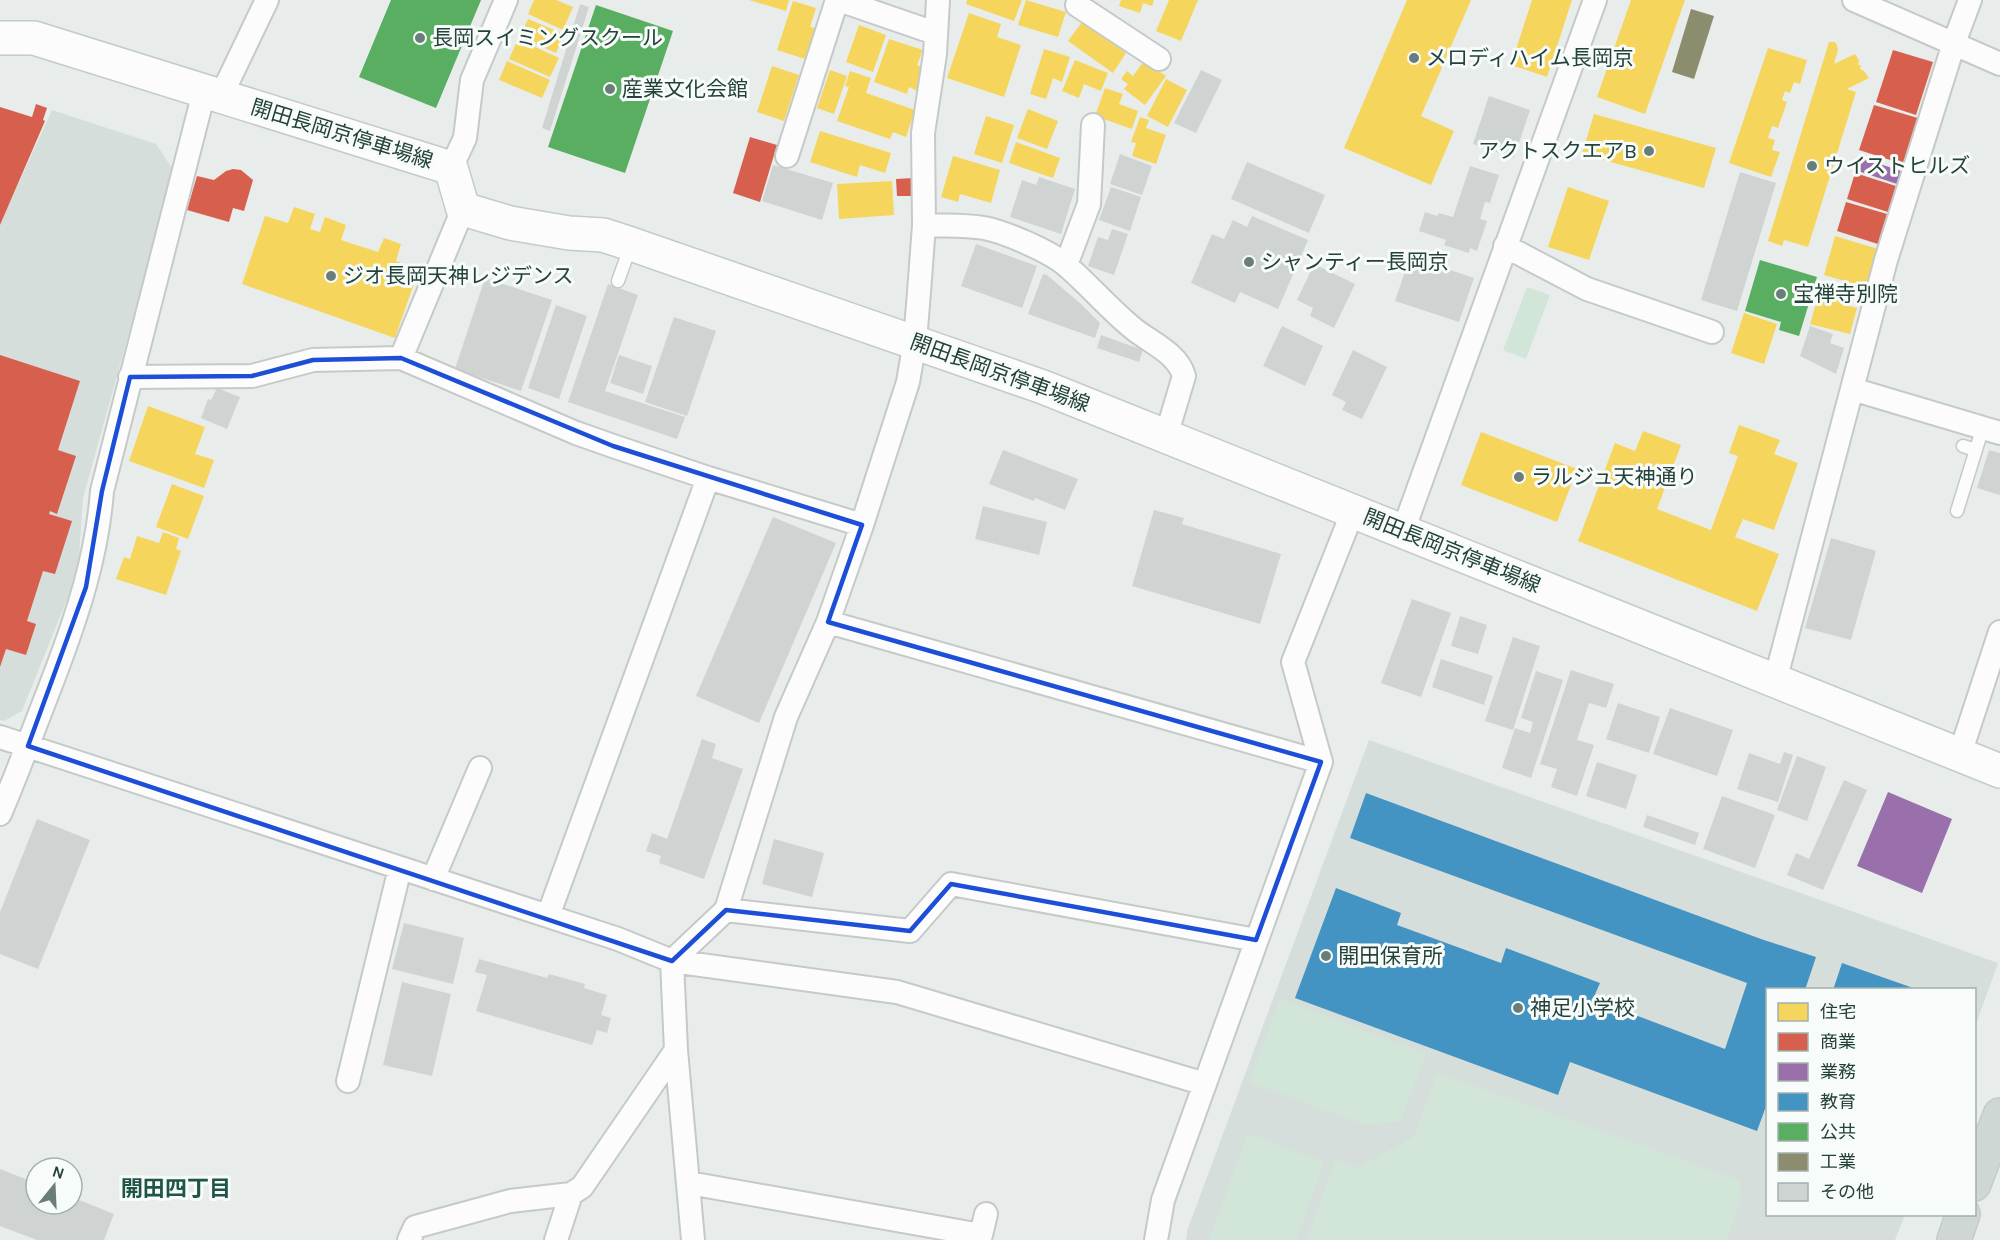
<svg xmlns="http://www.w3.org/2000/svg" width="2000" height="1240" font-family="Karla,'Noto Sans JP',sans-serif">
<rect width="100%" height="100%" fill="#e8edeb"/>
<path fill="#d6dedb" d="M 52,110 L 156,144 L 174,171 L 83,498 L 78,572 L 22,711 L 4,721 L 0,720 L 0,224 Z
M 1369,740 L 1998,963 L 1975,1027 L 1974,990 L 1768,990 L 1768,1214 L 1905,1215 L 1895,1240 L 1186,1240 L 1187,1231 Z"/>
<path fill="#d1e6d8" d="M 1527,287 L 1550,295 L 1526,359 L 1503,350 Z
M 1280,999 L 1426,1054 L 1400,1121 L 1366,1125 L 1249,1082 Z
M 1437,1073 L 1739,1180 L 1741,1200 L 1726,1240 L 1307,1240 L 1335,1161 L 1356,1168 L 1414,1137 Z
M 1248,1134 L 1324,1162 L 1296,1240 L 1209,1240 Z"/>
<path fill="#f6d55c" d="M 534,0 L 556,0 L 573,7 L 563,30 L 528,14 Z
M 749,0 L 789,0 L 786,11 Z
M 967,0 L 1022,0 L 1014,21 L 966,4 Z
M 1026,0 L 1066,12 L 1058,37 L 1018,25 Z
M 1121,0 L 1154,0 L 1152,6 L 1143,3 L 1140,13 L 1119,6 Z
M 1169,0 L 1198,0 L 1181,41 L 1156,31 Z
M 1407,0 L 1471,0 L 1421,116 L 1454,131 L 1431,185 L 1344,148 Z
M 1532,0 L 1572,0 L 1547,77 L 1511,65 Z
M 1631,0 L 1685,0 L 1645,114 L 1597,97 Z
M 793,1 L 816,8 L 810,27 L 815,28 L 805,59 L 777,50 Z
M 969,13 L 1001,24 L 997,37 L 1021,45 L 1004,97 L 947,78 Z
M 528,19 L 564,34 L 556,53 L 520,37 Z
M 1082,22 L 1126,53 L 1113,73 L 1068,41 Z
M 859,25 L 886,35 L 873,72 L 846,62 Z
M 518,39 L 559,58 L 550,77 L 509,59 Z
M 889,39 L 923,50 L 917,65 L 925,68 L 917,91 L 909,87 L 907,94 L 874,82 Z
M 1829,42 L 1835,42 L 1837,45 L 1838,50 L 1834,64 L 1855,54 L 1859,60 L 1858,65 L 1861,65 L 1860,69 L 1864,71 L 1869,78 L 1847,89 L 1856,92 L 1808,247 L 1784,240 L 1782,246 L 1768,241 Z
M 1768,48 L 1807,60 L 1800,84 L 1794,82 L 1790,93 L 1785,91 L 1782,100 L 1787,102 L 1778,128 L 1772,126 L 1768,138 L 1775,140 L 1772,150 L 1780,152 L 1771,177 L 1729,163 Z
M 1044,49 L 1070,57 L 1062,82 L 1053,78 L 1046,99 L 1030,94 Z
M 1075,60 L 1108,73 L 1101,91 L 1084,84 L 1079,98 L 1062,91 Z
M 507,61 L 550,80 L 542,98 L 499,80 Z
M 1144,61 L 1166,76 L 1145,105 L 1124,89 L 1128,84 L 1121,79 L 1127,71 L 1133,76 Z
M 772,66 L 799,75 L 784,121 L 757,112 Z
M 830,70 L 847,76 L 834,114 L 817,108 Z
M 850,71 L 871,78 L 866,93 L 915,110 L 906,137 L 893,132 L 890,139 L 837,121 L 849,87 L 845,86 Z
M 1166,79 L 1187,90 L 1168,127 L 1147,116 Z
M 1105,88 L 1123,94 L 1119,104 L 1138,111 L 1132,129 L 1095,116 Z
M 1028,109 L 1058,121 L 1047,149 L 1017,138 Z
M 1594,114 L 1716,148 L 1704,188 L 1582,154 Z
M 986,116 L 1014,125 L 1002,163 L 974,154 Z
M 1140,117 L 1149,120 L 1146,128 L 1166,135 L 1156,164 L 1132,156 L 1136,143 L 1131,142 Z
M 820,131 L 891,153 L 885,173 L 860,165 L 857,177 L 810,162 Z
M 1016,142 L 1060,158 L 1053,178 L 1009,163 Z
M 953,156 L 1000,170 L 991,203 L 960,194 L 958,202 L 941,197 Z
M 892,181 L 894,215 L 839,219 L 837,184 Z
M 1568,187 L 1609,201 L 1589,260 L 1548,247 Z
M 294,207 L 315,214 L 310,229 L 320,232 L 325,217 L 346,225 L 341,240 L 378,252 L 384,238 L 401,244 L 396,261 L 419,269 L 395,338 L 242,284 L 265,216 L 288,223 Z
M 1835,236 L 1878,249 L 1866,287 L 1824,275 Z
M 1821,286 L 1852,294 L 1849,306 L 1857,308 L 1850,334 L 1810,324 Z
M 1744,313 L 1777,324 L 1764,364 L 1731,353 Z
M 148,406 L 205,427 L 195,454 L 214,460 L 204,488 L 129,461 Z
M 1739,425 L 1780,440 L 1774,454 L 1798,463 L 1774,530 L 1743,519 L 1735,537 L 1779,554 L 1757,611 L 1578,541 L 1615,443 L 1635,451 L 1643,431 L 1681,445 L 1657,509 L 1711,530 L 1738,456 L 1729,453 Z
M 1481,432 L 1577,469 L 1557,522 L 1461,485 Z
M 172,484 L 204,496 L 188,539 L 156,527 Z
M 163,532 L 179,538 L 176,549 L 181,551 L 166,595 L 116,579 L 124,557 L 130,559 L 137,536 L 159,543 Z"/>
<path fill="#d6604d" d="M 1893,50 L 1933,62 L 1916,115 L 1876,102 Z
M 36,104 L 47,108 L 43,120 L 45,121 L 0,225 L 0,107 L 32,117 Z
M 1874,105 L 1921,119 L 1906,165 L 1859,150 Z
M 750,137 L 777,145 L 760,202 L 733,193 Z
M 233,169 L 241,170 L 253,180 L 244,211 L 233,208 L 229,222 L 187,210 L 197,176 L 214,180 L 226,171 Z
M 1855,173 L 1896,186 L 1888,212 L 1847,199 Z
M 914,178 L 915,196 L 897,196 L 896,179 Z
M 1846,202 L 1887,214 L 1878,244 L 1837,231 Z
M 0,355 L 80,381 L 58,450 L 76,456 L 57,514 L 50,511 L 49,514 L 72,521 L 55,574 L 43,571 L 27,621 L 36,624 L 26,655 L 6,649 L 0,667 Z"/>
<path fill="#9970ab" d="M 1859,157 L 1901,171 L 1897,184 L 1855,170 Z
M 1888,792 L 1952,819 L 1922,893 L 1857,866 Z"/>
<path fill="#4393c3" d="M 1366,793 L 1761,939 L 1816,957 L 1805,990 L 1768,990 L 1768,1101 L 1757,1131 L 1570,1062 L 1558,1095 L 1295,998 L 1336,888 L 1401,913 L 1397,925 L 1501,963 L 1506,948 L 1600,983 L 1593,999 L 1725,1049 L 1747,983 L 1350,838 Z
M 1842,963 L 1916,989 L 1915,990 L 1833,990 Z"/>
<path fill="#5aae61" d="M 391,0 L 481,0 L 436,108 L 359,77 Z
M 596,5 L 673,31 L 625,173 L 548,147 Z
M 1760,260 L 1817,277 L 1799,336 L 1779,330 L 1781,322 L 1745,311 Z"/>
<path fill="#8c8c6e" d="M 1691,9 L 1714,16 L 1694,79 L 1672,72 Z"/>
<path fill="#cfd4d2" d="M 580,4 L 589,7 L 550,131 L 542,128 Z
M 1201,70 L 1222,80 L 1196,133 L 1174,123 Z
M 1489,96 L 1530,110 L 1514,158 L 1473,144 Z
M 1120,154 L 1152,166 L 1142,195 L 1110,184 Z
M 1247,162 L 1325,195 L 1309,233 L 1231,199 Z
M 773,165 L 833,183 L 822,220 L 762,201 Z
M 1470,166 L 1499,175 L 1490,203 L 1485,202 L 1480,219 L 1487,221 L 1477,251 L 1470,248 L 1469,253 L 1444,245 L 1446,240 L 1419,231 L 1425,212 L 1437,216 L 1439,213 L 1453,217 Z
M 1740,172 L 1776,183 L 1737,311 L 1701,300 Z
M 1039,177 L 1075,189 L 1061,234 L 1010,217 L 1022,180 L 1036,185 Z
M 1111,187 L 1141,197 L 1130,231 L 1099,220 Z
M 1252,216 L 1308,240 L 1278,309 L 1240,292 L 1235,303 L 1191,283 L 1212,234 L 1224,239 L 1233,220 L 1247,227 Z
M 1112,229 L 1128,234 L 1114,275 L 1088,266 L 1098,237 L 1108,240 Z
M 976,244 L 1037,266 L 1022,308 L 961,286 Z
M 1410,256 L 1474,278 L 1459,322 L 1395,301 Z
M 1314,264 L 1355,284 L 1334,328 L 1310,316 L 1313,308 L 1297,300 Z
M 1043,274 L 1047,275 L 1081,304 L 1100,323 L 1095,338 L 1028,314 Z
M 485,278 L 552,300 L 521,391 L 455,369 Z
M 608,284 L 638,295 L 605,391 L 685,417 L 677,439 L 568,402 Z
M 556,305 L 587,316 L 559,399 L 528,388 Z
M 674,317 L 716,331 L 687,416 L 645,402 Z
M 1282,326 L 1323,346 L 1305,386 L 1263,366 Z
M 1810,326 L 1833,334 L 1830,343 L 1844,348 L 1836,374 L 1800,356 Z
M 1101,335 L 1143,350 L 1139,362 L 1097,348 Z
M 1353,350 L 1387,367 L 1362,419 L 1342,410 L 1346,402 L 1332,395 Z
M 619,355 L 652,366 L 643,394 L 610,383 Z
M 217,388 L 240,397 L 227,429 L 201,418 L 208,399 L 211,400 Z
M 1003,450 L 1078,479 L 1065,510 L 1035,498 L 1034,501 L 989,484 Z
M 1989,450 L 2000,453 L 2000,495 L 1977,488 Z
M 983,506 L 1047,522 L 1039,555 L 975,539 Z
M 1154,510 L 1184,518 L 1182,524 L 1281,554 L 1260,624 L 1132,586 Z
M 773,517 L 836,543 L 759,723 L 696,696 Z
M 1831,538 L 1876,551 L 1851,640 L 1805,628 Z
M 1412,599 L 1451,613 L 1421,697 L 1381,683 Z
M 1460,616 L 1487,625 L 1478,654 L 1451,646 Z
M 1513,637 L 1540,646 L 1513,730 L 1485,721 Z
M 1441,659 L 1493,676 L 1484,705 L 1432,687 Z
M 1571,670 L 1614,684 L 1606,708 L 1589,703 L 1577,740 L 1594,745 L 1577,796 L 1551,787 L 1557,769 L 1540,764 Z
M 1536,671 L 1563,680 L 1531,778 L 1502,768 L 1515,728 L 1530,733 L 1533,722 L 1521,718 Z
M 1618,703 L 1660,717 L 1649,753 L 1606,739 Z
M 1670,708 L 1733,730 L 1717,776 L 1653,754 Z
M 702,739 L 716,744 L 712,758 L 743,769 L 704,879 L 659,863 L 661,856 L 646,851 L 652,833 L 667,839 Z
M 1784,752 L 1793,755 L 1778,802 L 1737,789 L 1749,753 L 1780,764 Z
M 1797,756 L 1826,767 L 1807,821 L 1777,810 Z
M 1597,762 L 1637,775 L 1626,809 L 1586,796 Z
M 1844,780 L 1867,790 L 1823,890 L 1787,875 L 1796,853 L 1809,859 Z
M 1722,796 L 1775,815 L 1755,868 L 1703,849 Z
M 1647,815 L 1699,833 L 1695,845 L 1643,827 Z
M 37,819 L 90,840 L 38,969 L 0,954 L 0,912 Z
M 774,839 L 824,853 L 812,897 L 762,884 Z
M 404,923 L 464,938 L 453,984 L 392,969 Z
M 479,959 L 547,978 L 549,974 L 585,984 L 584,988 L 607,995 L 601,1015 L 611,1018 L 607,1033 L 597,1030 L 592,1045 L 476,1011 L 487,975 L 475,972 Z
M 402,982 L 451,994 L 432,1076 L 383,1065 Z
M 0,1169 L 36,1183 L 36,1204 L 72,1204 L 72,1197 L 114,1214 L 104,1240 L 37,1240 L 0,1226 Z"/>
<g fill="none" stroke-linecap="round" stroke-linejoin="round">
<defs>
<path id="service" d="M 618,281 L 631,245
M 1963,446 L 1976,450
M 1957,511 L 1983,427"/>
<path id="minor" d="M 839,0 L 935,33
M 1079,0 L 1077,5 L 1159,59
M 1854,0 L 2000,64
M 221,96 L 267,0
M 787,156 L 837,0
M 451,168 L 465,138 L 472,80 L 506,0
M 924,225 C 944,226 965,225 984,228 C 1005,232 1052,252 1068,267 C 1091,287 1111,311 1135,330 C 1152,343 1178,354 1184,376 L 1166,436
M 1505,246 L 1587,289 L 1712,332
M 1066,265 L 1089,204 L 1093,125
M 401,358 L 463,209
M 130,377 L 252,376 L 313,360 L 401,358 L 576,433 L 613,446 L 708,478 L 862,525
M 1852,389 L 2000,433
M 1403,531 L 1595,0
M 828,622 L 1321,762
M 1775,681 L 1886,260 L 1954,43 L 1970,0
M 0,737 L 618,939 L 672,961 L 897,992 L 1205,1084
M 1960,754 L 2000,632
M 0,814 C 19,769 36,723 54,677 C 77,616 97,557 102,491 L 204,92
M 433,879 L 480,768
M 726,910 L 910,931 L 951,884 L 1256,940
M 548,916 L 708,478
M 348,1081 L 400,868
M 689,1183 L 981,1235 L 986,1214
M 409,1240 L 415,1227 L 510,1201 L 571,1194
M 556,1240 L 571,1194 L 582,1187 L 676,1050
M 693,1240 L 676,1050 L 672,961 L 726,910 L 786,717 L 828,622 L 862,525 L 908,382 L 915,341 L 919,292 L 924,225 L 923,133 L 935,54 L 938,0
M 1156,1240 L 1163,1200 L 1321,762 L 1293,662 L 1353,511"/>
<path id="secondary" d="M 0,38 L 34,38 L 451,168 L 463,209 L 510,223 L 569,233 L 603,235 L 631,244 L 1043,387 L 2000,771"/>
<path id="primary" d="M 1974,1184 L 2000,1115
M 1954,1240 L 1963,1214"/>
</defs>
<use href="#service" stroke="#c5cac8" stroke-width="15"/>
<use href="#minor" stroke="#c5cac8" stroke-width="26"/>
<use href="#secondary" stroke="#c3cbc8" stroke-width="36"/>
<use href="#primary" stroke="#c3ccc9" stroke-width="36"/>
<use href="#service" stroke="#fcfcfc" stroke-width="12"/>
<use href="#minor" stroke="#fcfcfc" stroke-width="22"/>
<use href="#secondary" stroke="#fcfcfc" stroke-width="33"/>
<use href="#primary" stroke="#cfd7d5" stroke-width="33"/>
</g>
<path fill="none" stroke="#1d4ed8" stroke-width="4.5" stroke-linejoin="round" d="M 401,358 L 613,446 L 862,525 L 828,622 L 1321,762 L 1256,940 L 951,884 L 910,931 L 726,910 L 672,961 L 28,746 L 86,587 L 102,491 L 130,377 L 252,376 L 313,360 Z"/>
<g fill="#697e78" stroke="#f7fbf9" stroke-width="2">
<circle cx="420" cy="38" r="6"/>
<circle cx="1414" cy="58" r="6"/>
<circle cx="610" cy="89" r="6"/>
<circle cx="1649" cy="151" r="6"/>
<circle cx="1812" cy="166" r="6"/>
<circle cx="1249" cy="262" r="6"/>
<circle cx="331" cy="276" r="6"/>
<circle cx="1781" cy="294" r="6"/>
<circle cx="1519" cy="477" r="6"/>
<circle cx="1326" cy="956" r="6"/>
<circle cx="1518" cy="1008" r="6"/>
</g>
<g text-anchor="middle" dominant-baseline="central" stroke-width="6" stroke-linejoin="round" paint-order="stroke">
<g font-size="21" fill="#24423a" stroke="#f7fbf9" text-anchor="start">
<text x="432" y="38">長岡スイミングスクール</text>
<text x="1426" y="58">メロディハイム長岡京</text>
<text x="622" y="89">産業文化会館</text>
<text x="1637" y="151" text-anchor="end">アクトスクエアB</text>
<text x="1824" y="166">ウイストヒルズ</text>
<text x="1261" y="262">シャンティー長岡京</text>
<text x="343" y="276">ジオ長岡天神レジデンス</text>
<text x="1793" y="294">宝禅寺別院</text>
<text x="1531" y="477">ラルジュ天神通り</text>
<text x="1338" y="956">開田保育所</text>
<text x="1530" y="1008">神足小学校</text>
</g>
<g font-size="21" fill="#24423a" stroke="#f7fbf9">
<text transform="translate(342 134) rotate(17)">開田長岡京停車場線</text>
<text transform="translate(1000 373) rotate(20)">開田長岡京停車場線</text>
<text transform="translate(1452 551) rotate(22)">開田長岡京停車場線</text>
</g>
<g font-size="22" font-weight="bold" fill="#1f5548" stroke="#f7fbf9">
<text x="176" y="1189">開田四丁目</text>
</g>
</g>
<rect x="1766" y="988" width="210" height="228" fill="#f7fbf9" stroke="#a3b1ad" stroke-width="1.5"/>
<rect x="1778" y="1003" width="30" height="18" fill="#f6d55c" stroke="#a3b1ad" stroke-width="1.5"/>
<text x="1820" y="1018" font-size="18" fill="#24423a">住宅</text>
<rect x="1778" y="1033" width="30" height="18" fill="#d6604d" stroke="#a3b1ad" stroke-width="1.5"/>
<text x="1820" y="1048" font-size="18" fill="#24423a">商業</text>
<rect x="1778" y="1063" width="30" height="18" fill="#9970ab" stroke="#a3b1ad" stroke-width="1.5"/>
<text x="1820" y="1078" font-size="18" fill="#24423a">業務</text>
<rect x="1778" y="1093" width="30" height="18" fill="#4393c3" stroke="#a3b1ad" stroke-width="1.5"/>
<text x="1820" y="1108" font-size="18" fill="#24423a">教育</text>
<rect x="1778" y="1123" width="30" height="18" fill="#5aae61" stroke="#a3b1ad" stroke-width="1.5"/>
<text x="1820" y="1138" font-size="18" fill="#24423a">公共</text>
<rect x="1778" y="1153" width="30" height="18" fill="#8c8c6e" stroke="#a3b1ad" stroke-width="1.5"/>
<text x="1820" y="1168" font-size="18" fill="#24423a">工業</text>
<rect x="1778" y="1183" width="30" height="18" fill="#cfd4d2" stroke="#a3b1ad" stroke-width="1.5"/>
<text x="1820" y="1198" font-size="18" fill="#24423a">その他</text>
<g transform="translate(54 1186) rotate(18)"><circle r="28" fill="#f7fbf9" stroke="#a3b1ad" stroke-width="1.5"/>
<path d="M0-4.5L10 22L0 15L-10 22Z" fill="#697e78"/>
<text y="-9" font-size="16" font-weight="bold" text-anchor="middle" fill="#24423a">N</text>
</g>
</svg>
